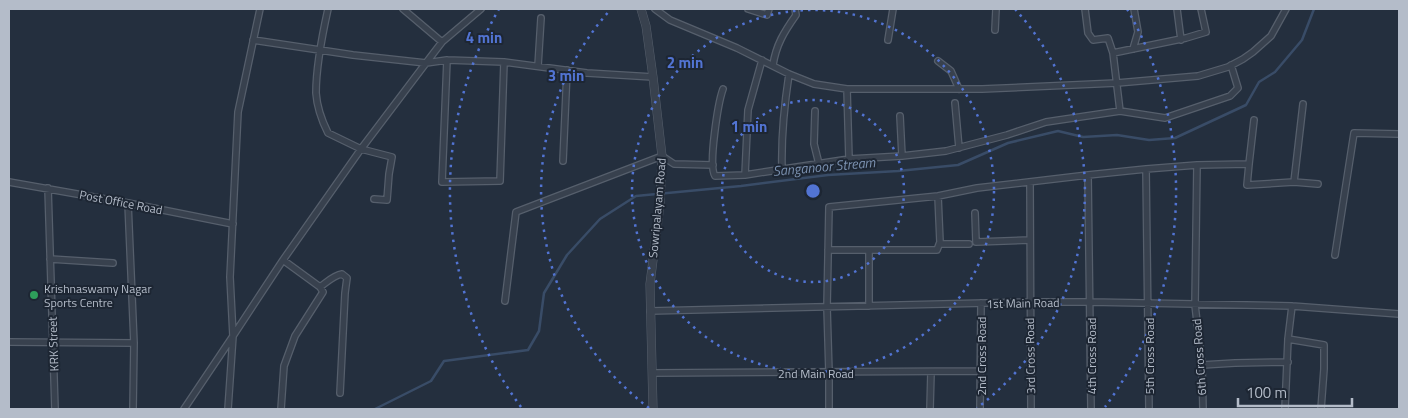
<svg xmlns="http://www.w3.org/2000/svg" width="1408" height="418" font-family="'Titillium Web',sans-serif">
<rect width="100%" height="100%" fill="#242f3e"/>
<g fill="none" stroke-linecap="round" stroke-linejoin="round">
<path stroke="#394c67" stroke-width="2.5" d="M 375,409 L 431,381 L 444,361 L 528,350 L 539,331 L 544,293 L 567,255 L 600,219 L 636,196 L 741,186 L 828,175 L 898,171 L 958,165 L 1008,143 L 1058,131 L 1083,137 L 1117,135 L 1149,140 L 1175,138 L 1246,105 L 1259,82 L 1275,72 L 1302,40 L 1314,9"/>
<defs>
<path id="minor" d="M 328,9 C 322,36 316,65 316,93 C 317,107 322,121 328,133 L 361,149 L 392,157 L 389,174 L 387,200 L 374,199
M 403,9 L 442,42
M 655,9 L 670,20 L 737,48 L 789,74 L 814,84 L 847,89 L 982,89 L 1117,83 L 1198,76 L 1228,67 L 1243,59 L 1253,52 L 1271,36 L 1286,9
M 748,9 L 767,15 L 769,9
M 1085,9 L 1088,33 L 1093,40 L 1108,38 L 1113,53 L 1120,111
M 1177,9 L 1181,40
M 995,30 L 996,9
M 253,40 L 353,55 L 426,63 L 447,60 L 504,62 L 587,73 L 653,77
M 888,40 L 893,9
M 1133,49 L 1138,32 L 1134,9
M 1113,53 L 1186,38 L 1206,32 L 1201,9
M 447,60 L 442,182 L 500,181 L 504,62
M 938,61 L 951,71 L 959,89
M 773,65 C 776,45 784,32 796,15 L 795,9
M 538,66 L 541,18
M 723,89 C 718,103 708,166 715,176 L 745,175 L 849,159 L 902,156 L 946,151 L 1007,135 L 1046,122 L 1120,111 L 1165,118 L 1230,96 L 1238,88 L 1231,65
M 847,89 L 849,159
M 955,103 L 959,148
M 815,111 L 814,144 L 819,164
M 900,116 L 902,156
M 563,161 L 567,70
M 1249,164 L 1254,120
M 1197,165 L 1195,305 L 1202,365 L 1203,409
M 782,170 C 781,136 784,107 789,74
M 745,175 L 748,110 L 762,60
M 9,182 L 128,203 L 233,224
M 1030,182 L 1031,409
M 1294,182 L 1303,104
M 48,188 L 55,409
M 128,203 L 134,343 L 133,409
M 975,213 L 976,242 L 1030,240
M 940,244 L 969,244
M 828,250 L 937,250 L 940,242 L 938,196
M 1335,255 L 1354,133 L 1399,134
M 50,259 L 113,263
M 320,287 C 327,282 334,275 342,274 L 347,278 L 345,293 L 340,393
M 505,301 L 516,212 L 662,156 L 674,164 L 713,165
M 869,306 L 869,250
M 650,311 L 1030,302 L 1090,302 L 1292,306 L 1399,314
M 1288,339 L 1324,345 L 1324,369 L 1321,409
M 9,342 L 134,343
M 1202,365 L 1235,363 L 1288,362
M 652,373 L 981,371
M 184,409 L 233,336 L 230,277 L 238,112 L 260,9
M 228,409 L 233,336 L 283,260 L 361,149 L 426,63 L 442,42 L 481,9
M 281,409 L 284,366 L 295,336 L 323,292 L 320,287 L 283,260
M 829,409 L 829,373 L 827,307 L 829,207 L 938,196 L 977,188 L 1088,175
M 930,409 L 931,372
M 980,409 L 981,303
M 1091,409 L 1088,175 L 1146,169
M 1149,409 L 1146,169 L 1197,165 L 1249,164 L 1247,185 L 1294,182 L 1318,184
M 1285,409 L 1288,339 L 1292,306"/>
<path id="tertiary" d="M 641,9 L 646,26 L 653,77 L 662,156 L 660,204 L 650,284 L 653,409"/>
</defs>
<use href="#minor" stroke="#565f6c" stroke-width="8"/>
<use href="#tertiary" stroke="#565f6c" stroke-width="9"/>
<use href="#minor" stroke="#38414e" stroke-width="5.5"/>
<use href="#tertiary" stroke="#38414e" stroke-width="8"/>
</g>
<g fill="none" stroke="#5274d3" stroke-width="2.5" stroke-dasharray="2.5 5">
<circle cx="813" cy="191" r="91"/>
<circle cx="813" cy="191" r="181"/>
<path d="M649 408A272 272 0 0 1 611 9M1015 9A272 272 0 0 1 977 408"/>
<path d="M521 407A363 363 0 0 1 499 9M1127 9A363 363 0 0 1 1105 407"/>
</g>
<circle fill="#2e9e5b" stroke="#1d2633" stroke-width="2" cx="34" cy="295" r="5"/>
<g text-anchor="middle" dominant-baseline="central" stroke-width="4" stroke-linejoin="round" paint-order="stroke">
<g font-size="12" fill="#b4bcc9" stroke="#1d2633">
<text transform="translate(121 202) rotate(11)">Post Office Road</text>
<text transform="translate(657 208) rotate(-85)">Sowripalayam Road</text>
<text transform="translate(1023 303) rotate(-1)">1st Main Road</text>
<text transform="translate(53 344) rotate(-92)">KRK Street</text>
<text transform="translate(981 356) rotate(-90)">2nd Cross Road</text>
<text transform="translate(1030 356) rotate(-91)">3rd Cross Road</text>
<text transform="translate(1091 356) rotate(-90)">4th Cross Road</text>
<text transform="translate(1149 356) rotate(-90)">5th Cross Road</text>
<text transform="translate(1199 357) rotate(-94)">6th Cross Road</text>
<text x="816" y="373">2nd Main Road</text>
</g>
<g font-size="12" fill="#b4bcc9" stroke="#1d2633" text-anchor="start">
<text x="44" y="288">Krishnaswamy Nagar<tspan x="44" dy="14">Sports Centre</tspan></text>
</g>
<g font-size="14" font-style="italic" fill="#7c92b1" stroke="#1d2633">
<text transform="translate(824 166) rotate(-5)">Sanganoor Stream</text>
</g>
</g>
<circle cx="813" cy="191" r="8" fill="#5274d3" stroke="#1d2633" stroke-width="2.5"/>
<g font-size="15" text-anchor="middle" font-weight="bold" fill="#5274d3" stroke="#1d2633" stroke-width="4" stroke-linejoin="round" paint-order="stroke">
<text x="484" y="43">4 min</text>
<text x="685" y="68">2 min</text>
<text x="566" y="81">3 min</text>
<text x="749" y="132">1 min</text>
</g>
<rect width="1408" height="418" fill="none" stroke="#b4bcc9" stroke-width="20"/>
<path d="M1238 398v8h114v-8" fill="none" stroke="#b4bcc9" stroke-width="2.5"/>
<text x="1246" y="398" font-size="15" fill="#b4bcc9" stroke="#1d2633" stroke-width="4" paint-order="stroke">100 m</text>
</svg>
